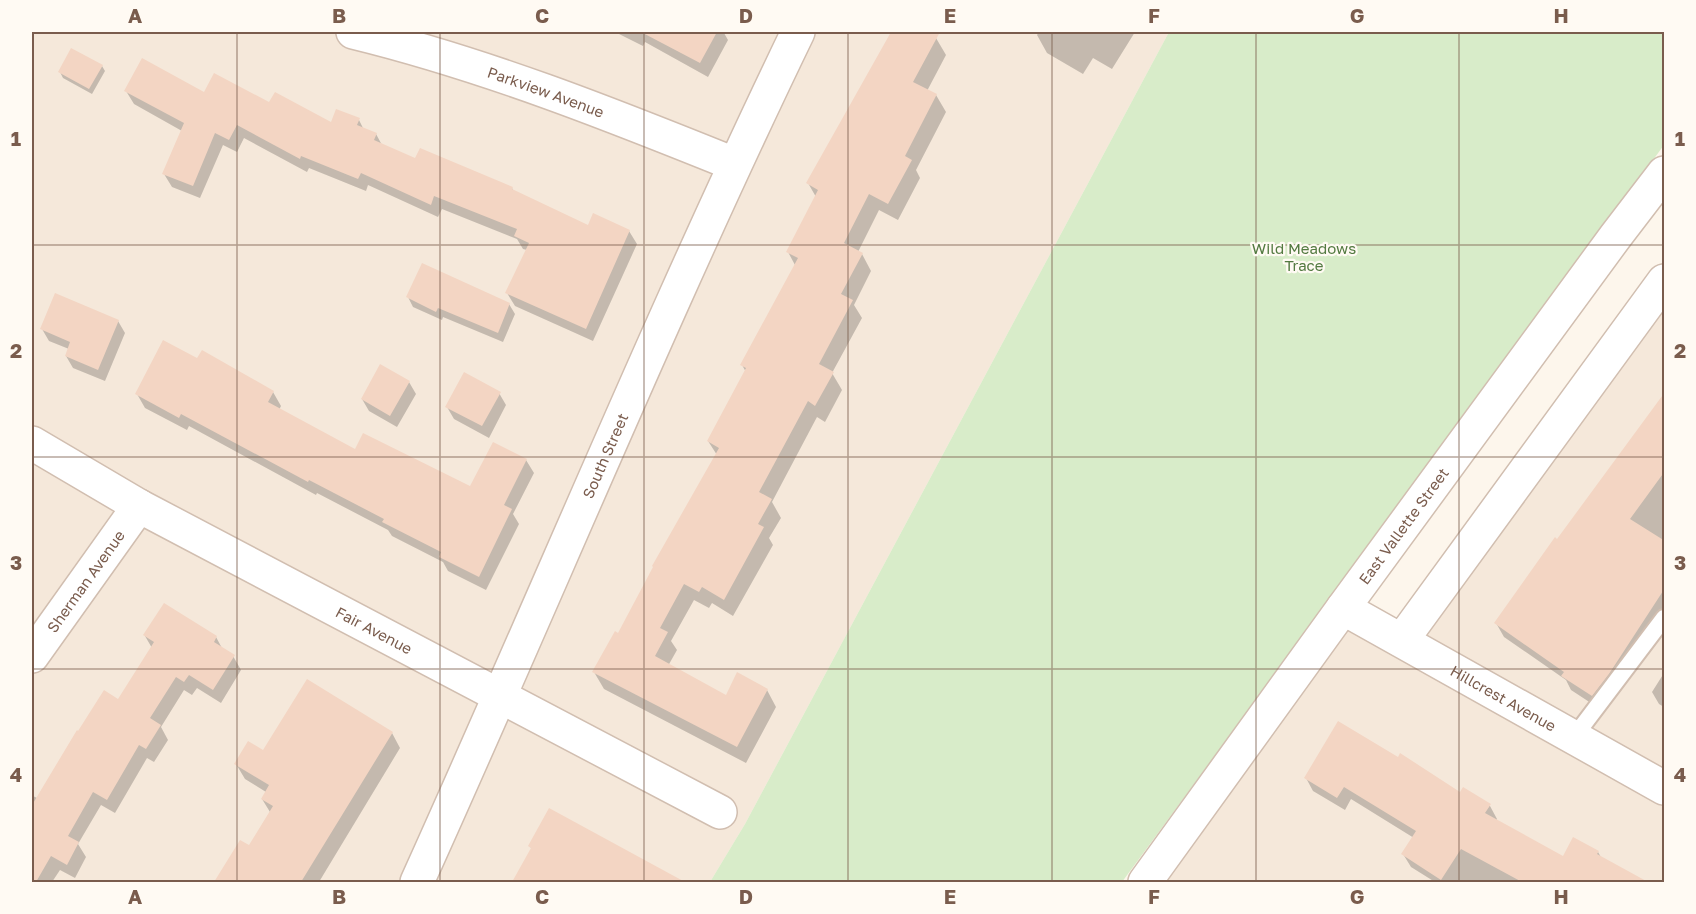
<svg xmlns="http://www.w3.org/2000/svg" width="1696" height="914" font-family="'Golos Text',sans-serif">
<rect width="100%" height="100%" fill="#fdf6ec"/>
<path fill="#f5e8da" d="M 32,32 L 1169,32 L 745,824 L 710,882 L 32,882 Z
M 1664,303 L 1664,882 L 1159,882 L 1341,623 L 1402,659 Z"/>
<path fill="#d8ecc9" d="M 1169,32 L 1664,32 L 1664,145 L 1122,882 L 710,882 L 745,824 Z"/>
<path fill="#0003" d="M 615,32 L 725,32 L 724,33 L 728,40 L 708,77 L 645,42 L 643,46 Z
M 893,32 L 934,32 L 932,36 L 936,38 L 946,55 L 927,91 L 936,95 L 946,112 L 916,170 L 920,178 L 898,220 L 879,210 L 858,252 L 862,254 L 871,271 L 854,305 L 862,318 L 832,373 L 842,390 L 825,422 L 817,417 L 772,502 L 781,518 L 769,538 L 773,545 L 733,616 L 712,603 L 709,608 L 694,600 L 671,641 L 677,650 L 668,666 L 726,697 L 767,690 L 776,707 L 746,763 L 604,689 L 594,672 L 619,635 L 717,455 L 708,441 L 746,372 L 742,365 L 795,265 L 788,252 L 816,197 L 808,183 L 854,104 Z
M 1039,32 L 1135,32 L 1112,69 L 1093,58 L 1083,74 L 1047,53 L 1037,35 Z
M 102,66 L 105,71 L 92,94 L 63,78 L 60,72 Z
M 126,91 L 205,94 L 270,104 L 331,124 L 359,120 L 364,130 L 376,134 L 382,145 L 416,160 L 512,188 L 514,192 L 589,227 L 629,231 L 637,244 L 593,341 L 515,306 L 507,293 L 527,250 L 523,249 L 517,239 L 442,209 L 438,217 L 368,185 L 366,191 L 309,168 L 307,172 L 244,138 L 237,152 L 223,145 L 200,198 L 172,187 L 164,174 L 182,131 L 134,104 Z
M 408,297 L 509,304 L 515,314 L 503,342 L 443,317 L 442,320 L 413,307 Z
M 118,321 L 125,333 L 105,381 L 73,368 L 66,356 L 69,349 L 49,341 L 42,329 Z
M 198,360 L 273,392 L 281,406 L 279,410 L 356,451 L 471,488 L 526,460 L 534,473 L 513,514 L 519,524 L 486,590 L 448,571 L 443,562 L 392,536 L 388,530 L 317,493 L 316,495 L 189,426 L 187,430 L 145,408 L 137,394 Z
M 409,382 L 416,394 L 397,427 L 369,411 L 362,399 Z
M 499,393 L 506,405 L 489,438 L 454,419 L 447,407 Z
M 1664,401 L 1664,614 L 1600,709 L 1571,690 L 1566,680 L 1504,637 L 1496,623 Z
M 145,636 L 216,637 L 223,650 L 233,656 L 241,670 L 221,703 L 197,688 L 192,695 L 184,690 L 161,727 L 168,740 L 154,762 L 147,758 L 115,813 L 101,805 L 78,844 L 86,857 L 75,878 L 60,870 L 52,882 L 32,882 L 32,800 L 33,796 L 37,798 L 118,701 L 152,648 Z
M 1664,673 L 1664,707 L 1659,704 L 1652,692 Z
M 392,733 L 400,748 L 319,882 L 216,882 L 241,842 L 249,847 L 270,812 L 262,799 L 266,792 L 245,779 L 236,764 L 264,752 Z
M 1306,778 L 1461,794 L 1490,806 L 1497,819 L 1496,821 L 1563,858 L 1598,852 L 1602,859 L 1643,882 L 1507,882 L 1504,880 L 1502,882 L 1435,882 L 1411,867 L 1403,854 L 1414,838 L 1351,799 L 1345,810 L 1313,791 Z
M 530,846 L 660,871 L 667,882 L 514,882 L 532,850 Z"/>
<path fill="#f3d5c3" d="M 641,32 L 717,32 L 700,63 Z
M 891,32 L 940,32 L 913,82 L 937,94 L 905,156 L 912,160 L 888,204 L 869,194 L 844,243 L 863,253 L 841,294 L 853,300 L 819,364 L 834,372 L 815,406 L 808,401 L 759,492 L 772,499 L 758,524 L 764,527 L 724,600 L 702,587 L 699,592 L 684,584 L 660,628 L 668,632 L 655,656 L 726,695 L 737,672 L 768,689 L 737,747 L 592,672 L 615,631 L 618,633 L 653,567 L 652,566 L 719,448 L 707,441 L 746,368 L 740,365 L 798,258 L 786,252 L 818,190 L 806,183 Z
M 71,48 L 103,65 L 89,89 L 58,72 Z
M 142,58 L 204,92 L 214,73 L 269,102 L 275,92 L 331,122 L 336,109 L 360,118 L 357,125 L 377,133 L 374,140 L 415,158 L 420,148 L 513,187 L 512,189 L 588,225 L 593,213 L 630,230 L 586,329 L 505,293 L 529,243 L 514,236 L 517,229 L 434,196 L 431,205 L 361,173 L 358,179 L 301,156 L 300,159 L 237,125 L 229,140 L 215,133 L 193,186 L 162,174 L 184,123 L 124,91 Z
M 422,263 L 510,303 L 498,333 L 438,308 L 436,312 L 406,297 Z
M 55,293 L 119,320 L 98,370 L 65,356 L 70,342 L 40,329 Z
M 163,340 L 197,358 L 202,350 L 274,391 L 268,402 L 355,449 L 363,433 L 470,486 L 493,442 L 527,459 L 504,505 L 512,509 L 479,577 L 439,557 L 441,552 L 382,522 L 384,519 L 309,480 L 308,482 L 181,414 L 179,418 L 135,394 Z
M 380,364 L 410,381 L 390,416 L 361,399 Z
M 464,372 L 501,392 L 482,426 L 445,407 Z
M 1665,392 L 1665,471 L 1630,519 L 1665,541 L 1665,588 L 1609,674 L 1592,696 L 1561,676 L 1564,672 L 1494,623 L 1555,537 L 1557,539 Z
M 164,603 L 217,636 L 214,642 L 235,655 L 213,690 L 189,675 L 184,682 L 176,677 L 150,718 L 161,725 L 146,749 L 139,745 L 107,800 L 93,792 L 68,836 L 79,842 L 67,865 L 51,856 L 36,882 L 32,882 L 32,805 L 77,730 L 78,731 L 104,690 L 118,699 L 154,642 L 143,635 Z
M 307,679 L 393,732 L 301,882 L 214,882 L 240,840 L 249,845 L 273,806 L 261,799 L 269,785 L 234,764 L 248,741 L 263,750 Z
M 1338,721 L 1398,757 L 1400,753 L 1460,792 L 1463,787 L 1491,804 L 1485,813 L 1563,856 L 1573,837 L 1599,851 L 1597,854 L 1648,882 L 1522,882 L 1461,849 L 1441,880 L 1401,854 L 1416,831 L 1344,787 L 1337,798 L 1304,778 Z
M 549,808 L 685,882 L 512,882 L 531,848 L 528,846 Z"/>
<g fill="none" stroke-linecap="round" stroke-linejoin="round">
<defs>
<path id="lane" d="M 1574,737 L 1664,618"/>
<g id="street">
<path id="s1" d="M 353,32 C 484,64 610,114 734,164"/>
<path id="s2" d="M 32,443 L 139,506 L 720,812"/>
<path id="s3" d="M 1343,608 L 1664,788"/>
<path d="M 1402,640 L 1664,281"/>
<path id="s4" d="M 32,656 L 139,506"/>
<path id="s5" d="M 417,882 C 545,599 663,311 798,32"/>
<path id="s6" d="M 1145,882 L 1343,608 L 1615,237 L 1664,173"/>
</g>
</defs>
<use href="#lane" stroke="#d1beb0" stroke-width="20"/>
<use href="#street" stroke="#d1beb0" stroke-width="36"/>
<use href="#lane" stroke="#fff" stroke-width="16"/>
<use href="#street" stroke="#fff" stroke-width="33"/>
</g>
<path fill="none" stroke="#7a5c4d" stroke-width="1.5" stroke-opacity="0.55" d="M 237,32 L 237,882M 440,32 L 440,882M 644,32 L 644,882M 848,32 L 848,882M 1052,32 L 1052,882M 1256,32 L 1256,882M 1459,32 L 1459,882M 32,245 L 1664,245M 32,457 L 1664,457M 32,669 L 1664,669"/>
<g text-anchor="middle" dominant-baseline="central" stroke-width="4.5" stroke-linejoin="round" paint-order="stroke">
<g font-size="15" fill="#7a5c4d" stroke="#fffaf3">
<text stroke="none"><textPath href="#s1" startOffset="202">Parkview Avenue</textPath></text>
<text stroke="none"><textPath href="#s5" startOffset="466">South Street</textPath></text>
<text stroke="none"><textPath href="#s6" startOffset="440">East Vallette Street</textPath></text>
<text stroke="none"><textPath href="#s4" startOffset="92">Sherman Avenue</textPath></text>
<text stroke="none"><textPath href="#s2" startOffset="390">Fair Avenue</textPath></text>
<text stroke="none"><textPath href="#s3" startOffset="184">Hillcrest Avenue</textPath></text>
</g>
<g font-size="15" fill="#537a41" stroke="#fffaf3">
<text x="1304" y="248">Wild Meadows<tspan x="1304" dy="17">Trace</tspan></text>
</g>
</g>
<rect width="1696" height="914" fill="none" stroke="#fffaf3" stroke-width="66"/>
<rect x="33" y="33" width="1630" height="848" fill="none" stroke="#7a5c4d" stroke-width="2"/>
<g font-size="20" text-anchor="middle" font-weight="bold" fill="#7a5c4d">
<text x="135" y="23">A</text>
<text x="339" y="23">B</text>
<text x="542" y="23">C</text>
<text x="746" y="23">D</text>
<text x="950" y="23">E</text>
<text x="1154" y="23">F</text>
<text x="1357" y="23">G</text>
<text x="1561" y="23">H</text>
<text x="16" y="146">1</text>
<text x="1680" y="146">1</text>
<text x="16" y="358">2</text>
<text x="1680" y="358">2</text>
<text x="16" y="570">3</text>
<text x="1680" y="570">3</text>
<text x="16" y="782">4</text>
<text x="1680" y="782">4</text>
<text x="135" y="904">A</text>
<text x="339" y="904">B</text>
<text x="542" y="904">C</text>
<text x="746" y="904">D</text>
<text x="950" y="904">E</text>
<text x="1154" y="904">F</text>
<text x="1357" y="904">G</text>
<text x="1561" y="904">H</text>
</g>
</svg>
